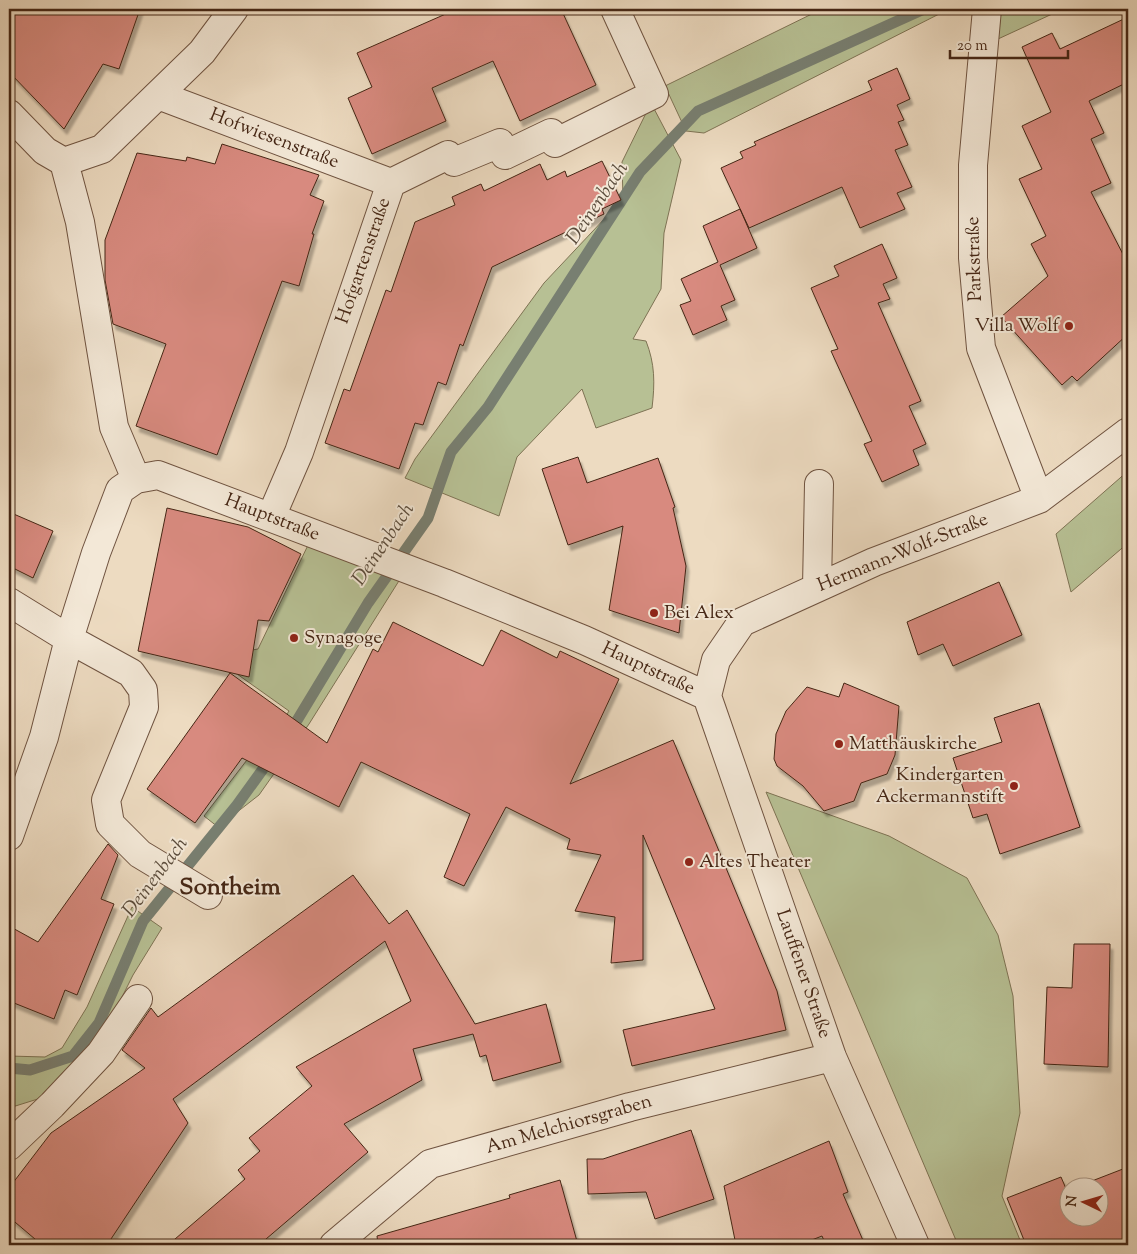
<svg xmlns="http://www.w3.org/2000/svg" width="1137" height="1254" font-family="'Sorts Mill Goudy',serif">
<defs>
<filter id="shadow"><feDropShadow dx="3" dy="5.5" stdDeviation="1" flood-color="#0004"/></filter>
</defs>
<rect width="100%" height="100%" fill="#eddbc1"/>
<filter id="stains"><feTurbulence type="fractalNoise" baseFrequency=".004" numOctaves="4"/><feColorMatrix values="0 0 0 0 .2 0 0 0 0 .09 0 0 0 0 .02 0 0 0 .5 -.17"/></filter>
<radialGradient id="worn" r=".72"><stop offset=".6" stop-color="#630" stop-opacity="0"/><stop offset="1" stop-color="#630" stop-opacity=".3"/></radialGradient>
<path fill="#b7c094" stroke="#7e7354" d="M 822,9 L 949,9 L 704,133 L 686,131 L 665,86 Z
M 1001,9 L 1063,9 L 998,39 Z
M 651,103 L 681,160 L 664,233 L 661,289 L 633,339 L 646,341 C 655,364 655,383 652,408 L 596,428 L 582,389 L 517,457 L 499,516 L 405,478 L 415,459 L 544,283 L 623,199 L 622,162 Z
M 1128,471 L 1128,543 L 1071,592 L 1056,534 Z
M 310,541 L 402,576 L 309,724 L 259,795 L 218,827 L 204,816 L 250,756 L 257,761 L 289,711 L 230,669 L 252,650 L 258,649 Z
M 766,792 L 889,836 L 967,878 L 998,935 L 1013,996 L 1020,1113 L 1002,1196 L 1022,1245 L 958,1245 Z
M 132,907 L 162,928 L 133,975 L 98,1045 L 41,1098 L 9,1108 L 9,1056 L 45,1057 L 62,1048 L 87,1007 Z"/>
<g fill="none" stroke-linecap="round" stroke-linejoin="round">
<path stroke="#787f71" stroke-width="11" d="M 290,732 L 368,603 L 428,518 L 451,452 L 488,407 L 640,172 L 698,111 L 924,9
M 9,1068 L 30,1070 L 73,1056 L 99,1023 L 143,921 L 237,805 L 271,758"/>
</g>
<path fill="#d88a7f" stroke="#452615" filter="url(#shadow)" d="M 9,9 L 140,9 L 119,69 L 103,64 L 64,129 L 9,72 Z
M 457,9 L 561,9 L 596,85 L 520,121 L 493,61 L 432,88 L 446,121 L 372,154 L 348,98 L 372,87 L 357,53 Z
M 1128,17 L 1128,82 L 1089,101 L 1104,133 L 1091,139 L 1111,183 L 1091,192 L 1128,264 L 1128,334 L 1077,381 L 1072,376 L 1062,385 L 1001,317 L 1048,276 L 1031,244 L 1046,236 L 1019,179 L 1042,169 L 1022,126 L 1051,112 L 1022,47 L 1052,33 L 1060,49 Z
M 897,68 L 910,99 L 897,105 L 904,120 L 898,122 L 908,145 L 895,150 L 912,187 L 897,193 L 905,209 L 860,228 L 842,187 L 749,228 L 721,168 L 743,158 L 740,152 L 756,145 L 754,142 L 872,90 L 868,81 Z
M 222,144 L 319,175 L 310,195 L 324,201 L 312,234 L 314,234 L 299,286 L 282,281 L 217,455 L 136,426 L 166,344 L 113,324 L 105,280 L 105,240 L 137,153 L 186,161 L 187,157 L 215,164 Z
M 602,161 L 621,200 L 602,209 L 604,214 L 492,267 L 463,346 L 460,344 L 446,385 L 438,382 L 423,425 L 415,423 L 399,469 L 325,443 L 344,389 L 350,391 L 386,290 L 391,292 L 415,222 L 455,205 L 452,197 L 481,184 L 484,191 L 540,164 L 547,180 L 565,171 L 567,177 Z
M 740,209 L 757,248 L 720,265 L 735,300 L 721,306 L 727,320 L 693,335 L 680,305 L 691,301 L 681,279 L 718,262 L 703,226 Z
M 882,244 L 897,278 L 883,284 L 890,299 L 878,303 L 921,401 L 909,406 L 926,444 L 913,450 L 919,465 L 882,482 L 864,444 L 872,441 L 831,351 L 838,349 L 811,288 L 839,276 L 834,266 Z
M 578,457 L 587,483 L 658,458 L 675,507 L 673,508 L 686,566 L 679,633 L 609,610 L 623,526 L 568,545 L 542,469 Z
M 167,508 L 248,527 L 301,554 L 269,621 L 258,620 L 249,677 L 138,651 Z
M 9,512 L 53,531 L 33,578 L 9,566 Z
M 999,582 L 1022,635 L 953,666 L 943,644 L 918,655 L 907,622 Z
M 393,622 L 483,666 L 501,630 L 557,658 L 560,651 L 619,679 L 570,784 L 673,740 L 777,991 L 786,1030 L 632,1066 L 623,1030 L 715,1009 L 643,835 L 643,960 L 611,963 L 615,917 L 575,911 L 601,855 L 567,849 L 570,839 L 506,807 L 464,886 L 444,877 L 470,814 L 361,762 L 339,807 L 242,758 L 195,823 L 147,789 L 230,673 L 327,743 L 373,649 L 378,652 Z
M 844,683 L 899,706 L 895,755 L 887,774 L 861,783 L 854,801 L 824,811 L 803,786 L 777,766 L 774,759 L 776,734 L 786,711 L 807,687 L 839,697 Z
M 1039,703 L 1080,827 L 1000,854 L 987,814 L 973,818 L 953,758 L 1002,742 L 994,718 Z
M 108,844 L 118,855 L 101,899 L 114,904 L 77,995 L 65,990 L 54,1019 L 9,1001 L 9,926 L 38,942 Z
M 353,875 L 389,924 L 407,910 L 475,1024 L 546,1004 L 561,1062 L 493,1081 L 486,1055 L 480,1057 L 473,1034 L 413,1049 L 422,1080 L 344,1124 L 368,1152 L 259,1245 L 168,1245 L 245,1179 L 238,1170 L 260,1151 L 249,1138 L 312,1086 L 296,1067 L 411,1001 L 385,941 L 173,1099 L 188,1123 L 107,1245 L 42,1245 L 9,1217 L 9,1188 L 51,1133 L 145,1068 L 122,1050 L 151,1008 L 158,1017 Z
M 1074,944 L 1110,944 L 1108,1067 L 1044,1064 L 1047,987 L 1072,988 Z
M 691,1130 L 714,1199 L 655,1219 L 646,1192 L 588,1194 L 587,1159 L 603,1159 Z
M 829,1141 L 848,1192 L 843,1194 L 865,1245 L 826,1245 L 822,1236 L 799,1245 L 736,1245 L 724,1186 Z
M 1128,1167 L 1128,1245 L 1026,1245 L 1007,1198 L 1061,1177 L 1067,1191 L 1070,1190 L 1070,1216 L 1100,1216 L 1100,1186 L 1079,1186 Z
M 560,1180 L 578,1245 L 378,1245 L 377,1236 L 510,1198 L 509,1195 Z"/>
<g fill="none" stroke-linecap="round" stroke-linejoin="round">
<defs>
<path id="minor" d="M 987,9 L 973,165 L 973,258 L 981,348 L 1039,499
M 158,95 L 391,183
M 9,114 L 45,151 L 64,162 L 80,222 L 114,427 L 136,479
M 64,162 L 102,149 L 202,52 L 234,9
M 271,517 L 299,452 L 391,183 L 448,155 L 454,162 L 500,143 L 505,155 L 551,133 L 555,143 L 654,94 L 615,9
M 817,587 L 819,484
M 9,602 L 69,639 L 131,673 L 143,690 L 144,707 L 106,800 L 110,824 L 140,854 L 208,895
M 707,696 L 832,1057 L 915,1245
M 707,696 L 716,660 L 742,622 L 874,562 L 1039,499 L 1128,432
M 9,836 L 44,737 L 69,639 L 96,553 L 120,490 L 136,479 L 158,475 L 444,583 L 584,640 L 707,696
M 9,1146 L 52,1105 L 101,1053 L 138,999
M 334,1245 L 430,1164 L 630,1107 L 832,1057"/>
</defs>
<use href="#minor" stroke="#6f5340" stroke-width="30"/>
<use href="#minor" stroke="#f3e8d7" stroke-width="28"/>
</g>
<g fill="#8f2418" stroke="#f3e8d7" stroke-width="2">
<circle cx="1069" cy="326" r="5"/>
<circle cx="654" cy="613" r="5"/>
<circle cx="294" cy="638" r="5"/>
<circle cx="839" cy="744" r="5"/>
<circle cx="1014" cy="786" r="5"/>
<circle cx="689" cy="862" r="5"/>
</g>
<g text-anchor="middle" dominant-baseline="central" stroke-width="4" stroke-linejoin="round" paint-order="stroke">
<g font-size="19" fill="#452615" stroke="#f3e8d7">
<text transform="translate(274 139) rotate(21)">Hofwiesenstraße</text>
<text transform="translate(975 259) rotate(-92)">Parkstraße</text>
<text transform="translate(364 261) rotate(-71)">Hofgartenstraße</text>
<text transform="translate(272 518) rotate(21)">Hauptstraße</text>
<text transform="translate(903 553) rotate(-22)">Hermann-Wolf-Straße</text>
<text transform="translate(648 669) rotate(25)">Hauptstraße</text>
<text transform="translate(803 974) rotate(71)">Lauffener Straße</text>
<text transform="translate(569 1125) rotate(-16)">Am Melchiorsgraben</text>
</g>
<g font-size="19" fill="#452615" stroke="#f3e8d7" text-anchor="start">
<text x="1059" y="326" text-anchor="end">Villa Wolf</text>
<text x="664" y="613">Bei Alex</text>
<text x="304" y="638">Synagoge</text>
<text x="849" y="744">Matthäuskirche</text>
<text x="1004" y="775" text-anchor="end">Kindergarten<tspan x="1004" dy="22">Ackermannstift</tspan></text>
<text x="699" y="862">Altes Theater</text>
</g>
<g font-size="20" font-style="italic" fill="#5a4b3b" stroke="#f3e8d7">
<text transform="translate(598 204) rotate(-56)">Deinenbach</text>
<text transform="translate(384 545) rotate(-56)">Deinenbach</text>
<text transform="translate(156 878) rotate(-53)">Deinenbach</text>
</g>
<g font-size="24" font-weight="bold" fill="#452615" stroke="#f3e8d7">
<text x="230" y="888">Sontheim</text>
</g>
</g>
<rect width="1137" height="1254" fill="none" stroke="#eddbc1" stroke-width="30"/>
<rect x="10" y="10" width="1117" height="1234" fill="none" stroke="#452615" stroke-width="2.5"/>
<rect x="15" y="15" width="1107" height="1224" fill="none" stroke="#452615"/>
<g transform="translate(1084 1202) rotate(275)"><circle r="24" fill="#f3e8d7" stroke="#ad9a89"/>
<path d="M0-4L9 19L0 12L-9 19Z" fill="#8f2418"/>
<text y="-8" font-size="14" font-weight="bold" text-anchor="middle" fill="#452615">N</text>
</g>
<path d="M950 50v8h118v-8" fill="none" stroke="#452615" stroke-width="2.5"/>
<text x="957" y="50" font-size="15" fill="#452615" stroke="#f3e8d7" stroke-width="4" paint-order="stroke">20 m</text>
<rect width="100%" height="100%" filter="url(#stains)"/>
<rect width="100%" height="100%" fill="url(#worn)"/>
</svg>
